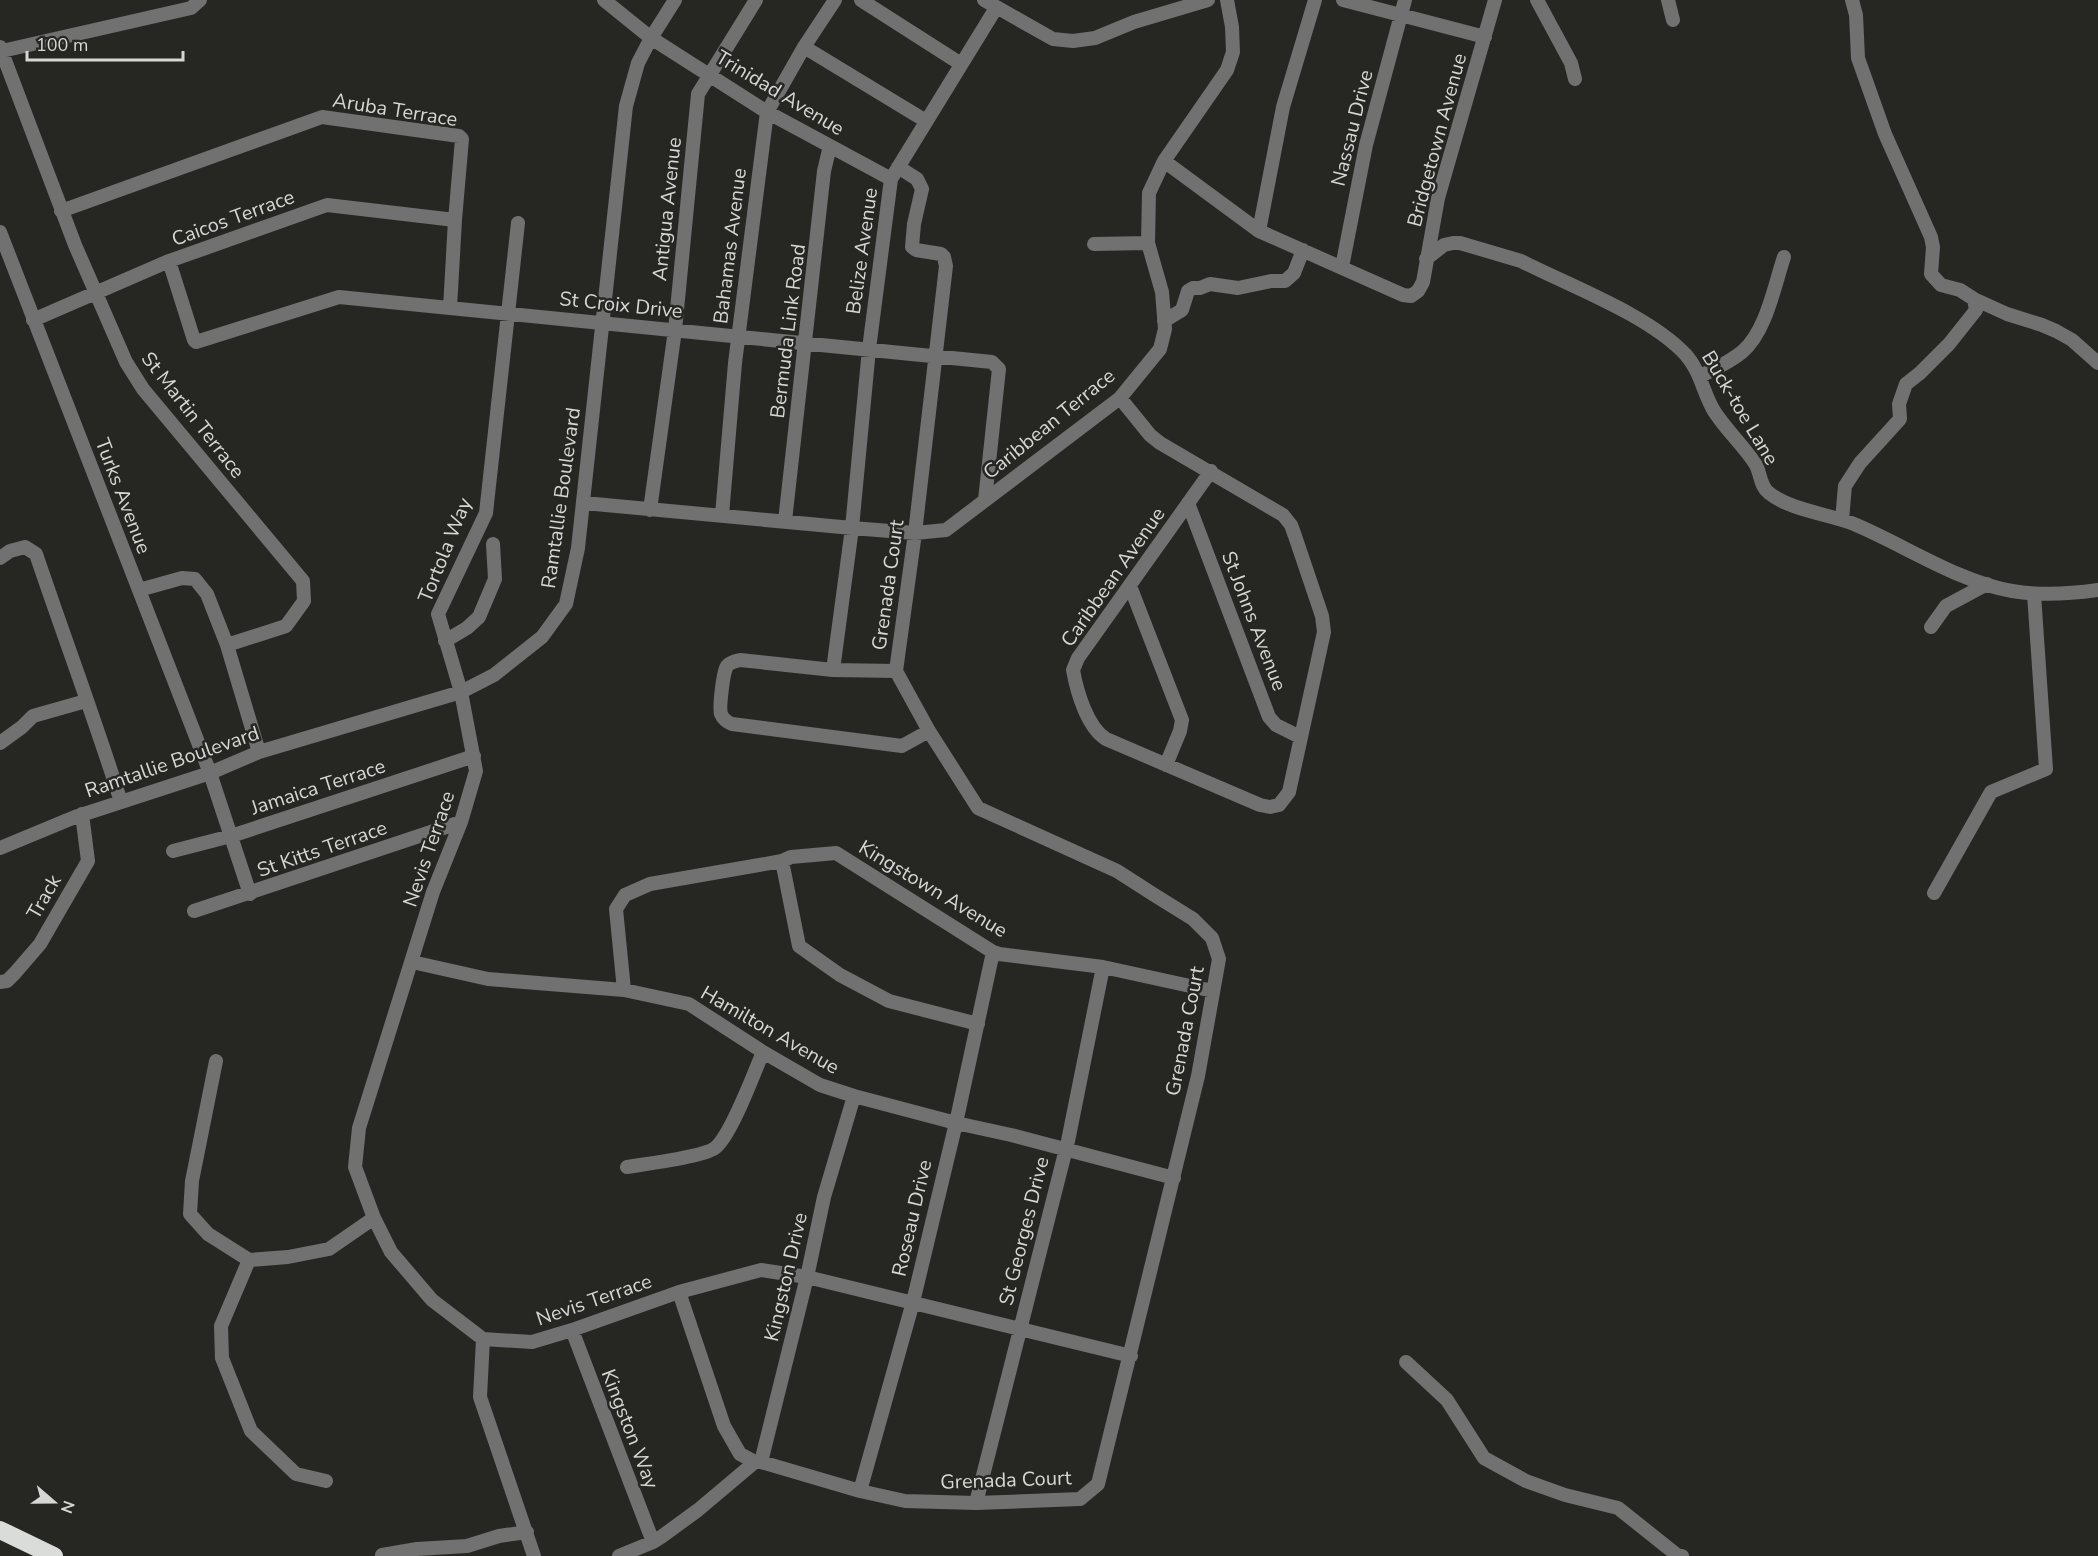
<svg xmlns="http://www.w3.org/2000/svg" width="2098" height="1556" font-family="'Nunito Sans',sans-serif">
<rect width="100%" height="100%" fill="#262623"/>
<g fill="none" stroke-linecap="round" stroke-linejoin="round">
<path stroke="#707170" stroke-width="14" d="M 604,0 L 651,38 L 767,112 L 891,179
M 861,0 L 961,64
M 984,0 L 1053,39 L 1073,41 L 1095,38 L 1134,22 L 1208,0
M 1343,0 L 1485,37
M 1537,0 L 1571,63 L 1575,79
M 1668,0 L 1673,20
M 0,47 L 75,245 L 126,362 L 143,389 L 303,581 L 304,601 L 286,626 L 227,645 L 259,752
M 804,47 L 926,121
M 2,51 L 191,8 L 200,0
M 1164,161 L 1259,231 L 1403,295 L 1411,296 L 1418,291 L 1423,282 L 1438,198 L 1495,0
M 61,211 L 322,117 L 459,136 L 462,139 L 455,220 L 450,308
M 518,223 L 486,513 L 438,614 L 461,692 L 476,771 L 461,822 L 433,892 L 359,1128 L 355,1167 L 374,1218 L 391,1252 L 432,1300 L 483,1339 L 532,1342 L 572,1330 L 679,1292 L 761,1270 L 807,1277 L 1131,1356
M 1259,231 L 1283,107 L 1315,0
M 0,232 L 210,773 L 250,894
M 1094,244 L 1148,243
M 1426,259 L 1444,245 L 1453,243 L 1460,243 L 1521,261 C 1570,286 1649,315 1686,355 C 1701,372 1703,393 1714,411 C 1726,430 1744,446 1756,465 C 1761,475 1760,486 1769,493 C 1790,510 1828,514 1854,524 C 1904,545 1959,582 2012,591 C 2041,596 2070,594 2098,590
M 169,261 L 194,340 L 196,342 L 339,297 L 992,362 L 999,369 L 985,500
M 1342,267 L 1366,145 L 1405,0
M 1974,299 L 2007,314 L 2042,325 L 2056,331 L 2072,340 L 2098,363
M 33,320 L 169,261 L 327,205 L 455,220
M 1164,321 L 1182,310 L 1188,291 L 1193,288 L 1200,288 L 1210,284 L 1238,288 L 1271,281 L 1285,281 L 1294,273 L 1303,250
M 1701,376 C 1714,369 1730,362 1742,352 C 1766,332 1774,287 1784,257
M 1120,398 L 1150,435 L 1160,443 L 1283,515 L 1291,525 L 1295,536 L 1322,616 L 1324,632 L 1289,792 L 1279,805 L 1270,807 L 1260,805 L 1106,739 C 1087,727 1077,692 1073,670 L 1078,658 L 1211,471
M 584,503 L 852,528 L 915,533 L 946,530 L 1120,398 L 1160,349 L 1165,329 L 1162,292 L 1148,243 L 1149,193 L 1164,161 L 1227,70 L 1233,52 L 1232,27 L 1227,0
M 1188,503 L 1269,717 L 1276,725 L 1300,737
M 650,510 L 675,330 L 698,94 L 756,0
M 722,515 L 735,363 L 767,112 L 804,47 L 835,0
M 1842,520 L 1845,486 L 1860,463 L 1900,419 L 1899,404 L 1906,384 L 1920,373 L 1949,344 L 1976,310 L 1974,299 L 1960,290 L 1941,285 L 1931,274 L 1933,247 L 1931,237 L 1885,134 L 1858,58 L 1856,15 L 1852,0
M 785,521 L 824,171 L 830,146
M 0,558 L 10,551 L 25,547 L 36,554 C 64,637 95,719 121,802
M 1130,586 L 1182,720 L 1180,731 L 1166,765
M 139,590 L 182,578 L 195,579 L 207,594 L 227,645
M 1931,627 L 1946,606 L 1987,584
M 445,641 L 467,628 L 479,617 L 495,579 L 493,544
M 833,670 L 896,671
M 929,731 L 902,746 L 732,724 C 727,722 723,719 721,714 C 719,708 723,672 727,666 C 730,662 736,661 740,660 L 833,670 L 852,528 L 869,349 L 891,179 L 996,8
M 0,743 L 22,727 L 33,716 L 86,701
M 0,848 L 75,817 L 210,773 L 259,752 L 461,692 L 494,675 L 542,637 L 566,604 L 578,548 L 626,106 L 638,63 L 651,38 L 675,0
M 173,851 L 231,836 L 474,756
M 782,861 L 799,946 L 840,975 L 889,1001 L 978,1024
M 1934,893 L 1991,792 L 2046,769 L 2034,594
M 194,911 L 461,822
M 412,962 L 488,979 L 624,990 L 689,1004 L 763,1052 L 820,1085 L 854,1096 L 956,1123 L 1011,1135 L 1174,1178
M 0,982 L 7,981 L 15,973 L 40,944 L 88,861 L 82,814
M 624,990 L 616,909 L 625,895 L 650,884 L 782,861 L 791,857 L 836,853 L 993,952 L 999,954 L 1103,967 L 1213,991
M 216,1061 L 192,1181 L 190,1214 L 208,1234 L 249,1260 L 288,1257 L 329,1249 L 374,1218
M 627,1167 C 645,1164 703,1157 715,1148 C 731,1136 754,1073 763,1052
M 249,1260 L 221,1326 L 222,1358 L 251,1431 L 296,1474 L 326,1481
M 572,1330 L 653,1542
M 483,1339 L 480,1397 L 534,1556
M 1406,1362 L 1447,1400 L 1484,1458 L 1526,1481 L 1565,1495 L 1618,1508 L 1677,1555 L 1682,1556
M 755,1462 L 761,1462 L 807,1277 L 824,1197 L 854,1096
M 761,1462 L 860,1491 L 905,1501 L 976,1503 L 1080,1499 L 1098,1484 L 1198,1076 L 1219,959 L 1212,938 L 1193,919 L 1156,896 L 1117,871 L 978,808 L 929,731 L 896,671 L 915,533 L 946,266 L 944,257 L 941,254 L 916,250 L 912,247 L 914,224 L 922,189 L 917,179 L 898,167
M 860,1491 L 913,1302 L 956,1123 L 993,952
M 976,1503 L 1068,1141 L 1103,967
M 382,1555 L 417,1549 L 467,1546 L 499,1536 L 527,1532
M 619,1556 L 653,1542 L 661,1537 L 698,1510 L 755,1462 L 740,1454 L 724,1426 L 679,1292"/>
<path stroke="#dadcd9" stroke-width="18" d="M 0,1530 L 54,1556"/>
</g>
<g text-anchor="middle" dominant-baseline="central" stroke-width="5" stroke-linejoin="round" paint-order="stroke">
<g font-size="20" fill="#d6d6d4" stroke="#262623">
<text transform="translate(780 93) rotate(31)">Trinidad Avenue</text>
<text transform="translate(395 110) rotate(9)">Aruba Terrace</text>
<text transform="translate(1352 128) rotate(-76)">Nassau Drive</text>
<text transform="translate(1437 140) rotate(-75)">Bridgetown Avenue</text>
<text transform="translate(667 209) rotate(-84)">Antigua Avenue</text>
<text transform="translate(233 218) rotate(-20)">Caicos Terrace</text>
<text transform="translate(730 246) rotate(-83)">Bahamas Avenue</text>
<text transform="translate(862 251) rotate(-82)">Belize Avenue</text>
<text transform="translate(621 305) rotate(6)">St Croix Drive</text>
<text transform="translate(788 331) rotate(-83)">Bermuda Link Road</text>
<text transform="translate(1740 408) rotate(59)">Buck-toe Lane</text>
<text transform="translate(193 415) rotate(52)">St Martin Terrace</text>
<text transform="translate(1049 424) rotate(-39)">Caribbean Terrace</text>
<text transform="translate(123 496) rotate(69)">Turks Avenue</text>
<text transform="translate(561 498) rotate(-82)">Ramtallie Boulevard</text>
<text transform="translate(445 550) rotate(-68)">Tortola Way</text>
<text transform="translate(1113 577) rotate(-55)">Caribbean Avenue</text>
<text transform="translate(888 585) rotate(-82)">Grenada Court</text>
<text transform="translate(1254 621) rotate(69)">St Johns Avenue</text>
<text transform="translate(172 762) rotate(-19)">Ramtallie Boulevard</text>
<text transform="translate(318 787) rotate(-18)">Jamaica Terrace</text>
<text transform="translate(322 849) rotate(-19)">St Kitts Terrace</text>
<text transform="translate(429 849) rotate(-71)">Nevis Terrace</text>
<text transform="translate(933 889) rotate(31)">Kingstown Avenue</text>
<text transform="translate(44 897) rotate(-60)">Track</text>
<text transform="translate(770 1030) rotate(30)">Hamilton Avenue</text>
<text transform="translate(1185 1031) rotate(-79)">Grenada Court</text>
<text transform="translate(912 1218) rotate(-77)">Roseau Drive</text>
<text transform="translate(1024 1231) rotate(-76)">St Georges Drive</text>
<text transform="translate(786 1277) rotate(-77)">Kingston Drive</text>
<text transform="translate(594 1300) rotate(-19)">Nevis Terrace</text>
<text transform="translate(630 1429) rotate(69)">Kingston Way</text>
<text transform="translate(1006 1480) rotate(-2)">Grenada Court</text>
</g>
</g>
<g transform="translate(54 1502) rotate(110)" stroke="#262623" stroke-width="4.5" paint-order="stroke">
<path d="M0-4.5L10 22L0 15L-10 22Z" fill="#d6d6d4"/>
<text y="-9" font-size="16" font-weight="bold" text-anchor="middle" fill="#d6d6d4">N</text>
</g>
<path d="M27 51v9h156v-9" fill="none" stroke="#d6d6d4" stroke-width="3"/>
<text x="36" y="51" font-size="18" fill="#d6d6d4" stroke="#262623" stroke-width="4.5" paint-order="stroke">100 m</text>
</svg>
